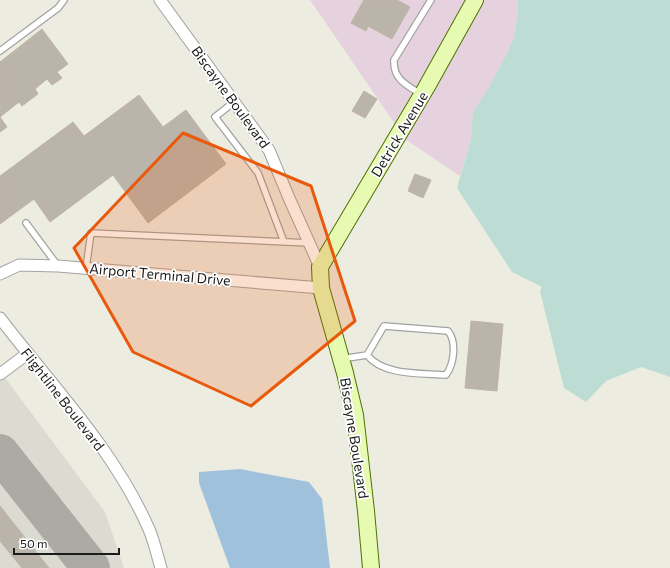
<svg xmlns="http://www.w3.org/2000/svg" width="670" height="568" font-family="Commissioner,sans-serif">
<rect width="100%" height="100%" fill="#edece0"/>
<path fill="#e6d2de" d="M 310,0 L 466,0 L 395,124 Z
M 484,0 L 518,0 L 518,11 L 514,38 L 506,55 L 489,87 L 473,112 L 471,139 L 460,176 L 405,139 L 434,91 Z"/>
<path fill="#dbdbd2" d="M 0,371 L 105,512 L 124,568 L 0,568 Z"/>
<path fill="#bddcd4" d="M 518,0 L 670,0 L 670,377 L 641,367 L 606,381 L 586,402 L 564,388 L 540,291 L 542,287 L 512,272 L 457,188 L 471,139 L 473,112 L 489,87 L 506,55 L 514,38 L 518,11 Z"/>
<path fill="#9fc1dc" d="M 240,469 L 309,482 L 322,499 L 330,568 L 230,568 L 199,483 L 199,472 Z"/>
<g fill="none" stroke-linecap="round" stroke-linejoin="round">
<path stroke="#abaaa4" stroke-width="38" d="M 0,453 L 91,568"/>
</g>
<path fill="#bab4aa" stroke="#bfb5a3" d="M 364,0 L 397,0 L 410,7 L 392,39 L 368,26 L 366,31 L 351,23 Z
M 42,29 L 68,64 L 57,72 L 62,78 L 52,85 L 47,79 L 35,89 L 38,94 L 22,106 L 19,102 L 0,117 L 0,62 Z
M 364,91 L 377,99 L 365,118 L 352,111 Z
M 139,95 L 163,127 L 186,110 L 226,164 L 148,223 L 113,175 L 50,222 L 34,199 L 0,224 L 0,176 L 73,122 L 84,136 Z
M 0,117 L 7,127 L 0,132 Z
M 415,174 L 431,180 L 423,198 L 408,191 Z
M 471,321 L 503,324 L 497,391 L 465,388 Z
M 0,506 L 49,568 L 22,568 L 0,541 Z"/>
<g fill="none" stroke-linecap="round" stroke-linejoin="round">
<defs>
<path id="lane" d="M 0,51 L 58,8 L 64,0
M 421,94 C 406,85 393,79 394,60 L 431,0
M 234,102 L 215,117 L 258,173 L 284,242
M 26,223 L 58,266
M 86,268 L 91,233 L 309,243
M 384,326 L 448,331 C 457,342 454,364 446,375 C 422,373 383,376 367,355 Z
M 341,359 L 367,355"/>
<path id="street" d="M 160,0 L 269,150 L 289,198 L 320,267
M 0,274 L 19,265 L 58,266 L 321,288
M 0,318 C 52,386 113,448 148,527 C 154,540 157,555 161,568
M 0,374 L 27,354"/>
<path id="secondary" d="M 371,568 L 366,511 L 355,415 L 345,373 L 321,288 L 320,267 L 426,88 L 475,0"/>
</defs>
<use href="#lane" stroke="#a2a2a2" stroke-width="8"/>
<use href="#street" stroke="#a2a2a2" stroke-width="13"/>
<use href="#secondary" stroke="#4e7103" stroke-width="18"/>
<use href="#lane" stroke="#fff" stroke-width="5.5"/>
<use href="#street" stroke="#fff" stroke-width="11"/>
<use href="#secondary" stroke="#e7fab2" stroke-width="16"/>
</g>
<path fill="#e8590c" fill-opacity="0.2" stroke="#e8590c" stroke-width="3" stroke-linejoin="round" d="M 183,133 L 311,186 L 355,321 L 251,406 L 133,352 L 74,248 Z"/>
<g text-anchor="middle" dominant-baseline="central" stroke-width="3.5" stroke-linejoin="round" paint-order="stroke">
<g font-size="14" fill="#1b1b1b" stroke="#fff">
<text transform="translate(231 97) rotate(54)">Biscayne Boulevard</text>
<text transform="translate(399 134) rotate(-59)">Detrick Avenue</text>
<text transform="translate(160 274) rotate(5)">Airport Terminal Drive</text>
<text transform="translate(63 399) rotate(52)">Flightline Boulevard</text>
<text transform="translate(355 438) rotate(81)">Biscayne Boulevard</text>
</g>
</g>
<path d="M14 548v6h105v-6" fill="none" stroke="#1b1b1b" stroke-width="2"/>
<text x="20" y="548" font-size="12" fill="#1b1b1b" stroke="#ffffff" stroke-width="3" paint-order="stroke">50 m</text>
</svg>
